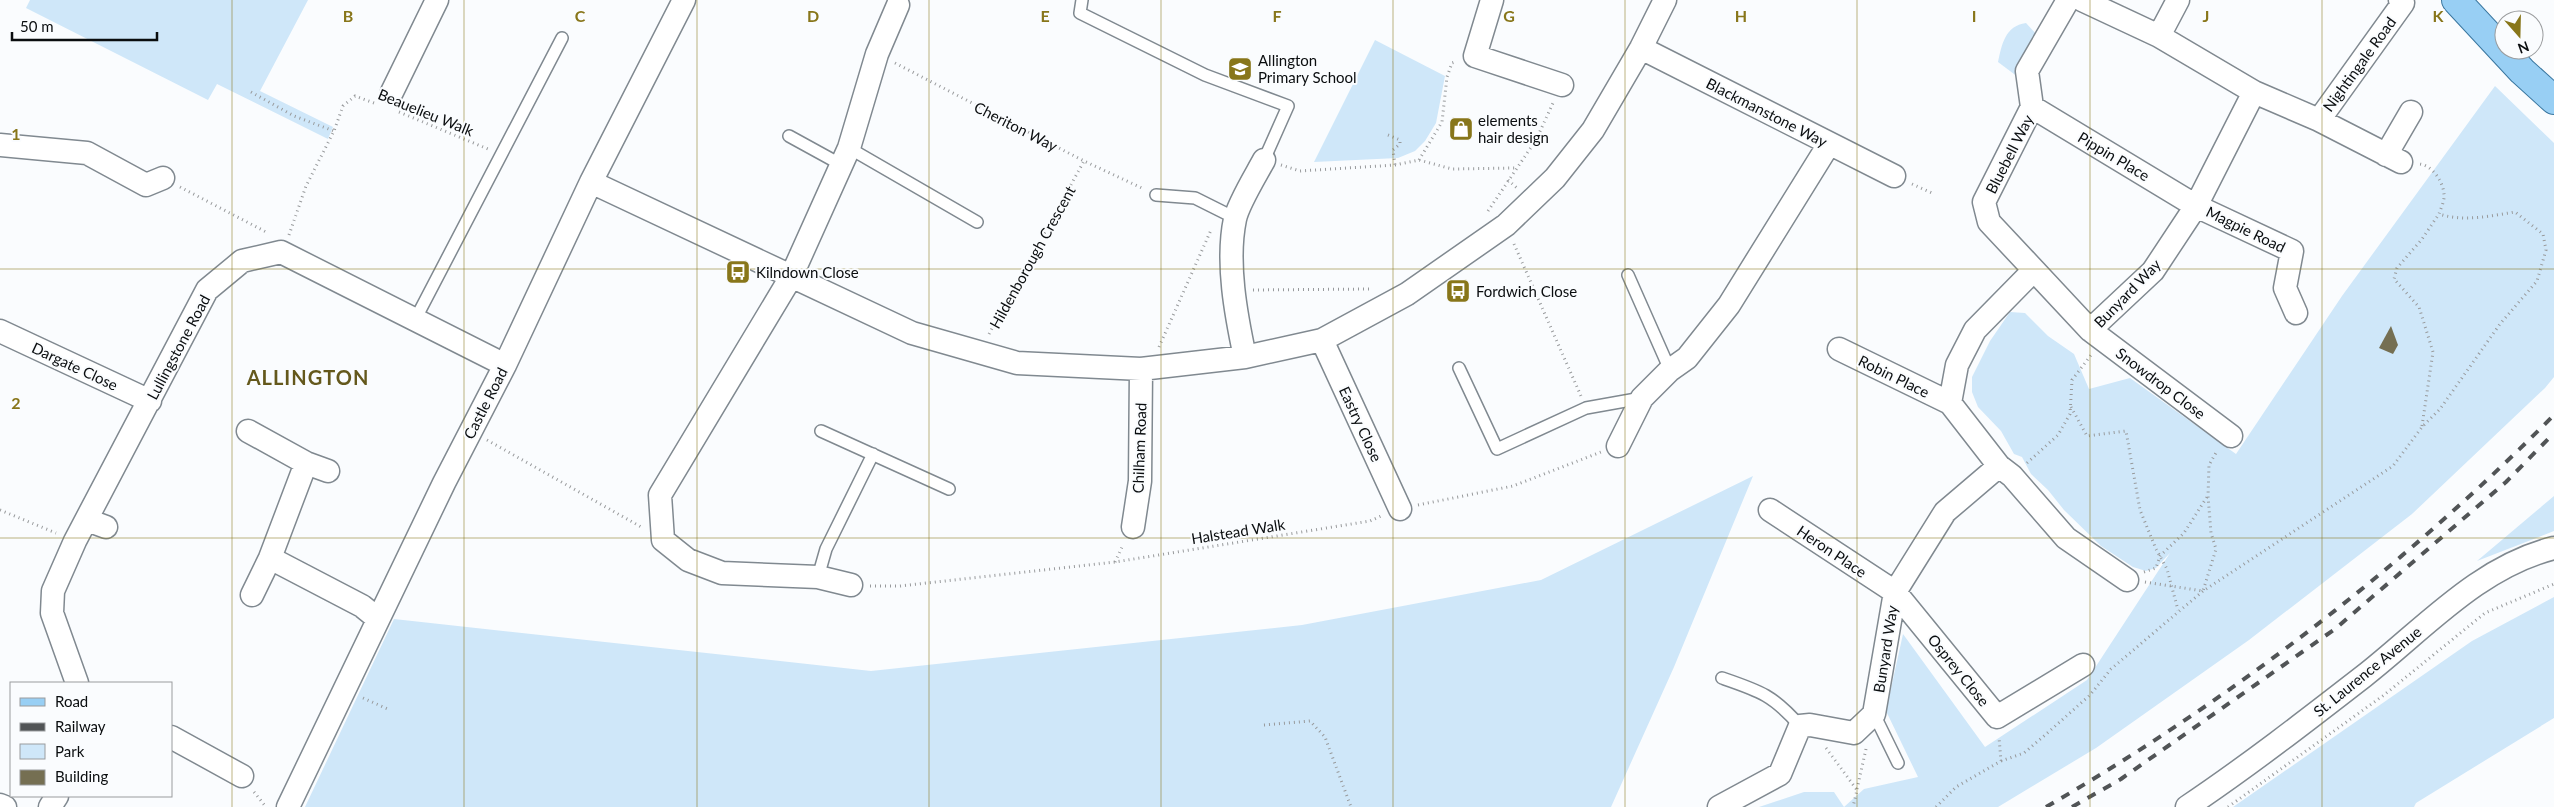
<svg xmlns="http://www.w3.org/2000/svg" width="2554" height="807" font-family="Lato,sans-serif">
<rect width="100%" height="100%" fill="#fafcfe"/>
<path fill="#cfe7f9" d="M 30,0 L 308,0 L 260,91 L 333,127 L 328,139 L 217,84 L 208,100 L 26,8 Z
M 2026,23 L 2038,36 L 2018,77 L 1998,62 C 2002,44 2005,26 2026,23 Z
M 1375,40 L 1445,76 L 1436,123 L 1425,141 L 1415,151 L 1398,158 L 1314,162 Z
M 2495,86 L 2554,143 L 2554,377 L 2545,388 L 2412,514 L 2249,640 L 2096,748 L 1998,807 L 1844,807 L 1864,789 L 1918,777 L 1886,711 L 1903,634 L 1985,747 L 2087,680 L 2170,553 L 2156,568 L 2146,571 L 2133,567 L 2101,546 L 2064,510 L 2048,490 L 2031,474 L 2022,457 L 2014,454 L 2001,431 L 1978,407 L 1972,392 L 1972,377 L 1990,341 L 2010,312 L 2025,313 L 2048,336 L 2074,354 L 2089,389 L 2130,378 L 2236,454 L 2342,296 Z
M 1753,476 L 1674,667 L 1611,807 L 305,807 L 394,619 L 871,671 L 1302,625 L 1541,580 Z
M 2554,496 L 2554,531 L 2477,561 Z
M 2554,597 L 2554,718 L 2416,803 L 2414,807 L 2233,807 L 2472,641 Z
M 1804,792 L 1834,792 L 1844,807 L 1759,807 Z"/>
<path fill="#756f52" d="M 2391,326 L 2398,345 L 2393,354 L 2379,348 Z"/>
<g fill="none" stroke-linecap="round" stroke-linejoin="round">
<defs>
<path id="lane" d="M 1082,0 L 1080,13 L 1205,75 L 1288,106 L 1264,160
M 789,136 L 840,164
M 849,148 L 977,222
M 1156,195 L 1195,198 L 1235,218
M 1628,275 L 1670,370
M 415,320 L 562,38
M 1459,368 L 1497,449 L 1586,408 L 1642,398
M 821,431 L 949,489
M 818,577 L 826,549 L 873,454
M 1722,678 C 1760,691 1773,695 1800,726
M 1874,714 L 1898,763"/>
<path id="street" d="M 1492,0 L 1475,56 L 1562,85
M 2082,0 L 2159,36
M 1641,48 L 1894,176
M 392,92 L 437,0
M 2254,92 L 2319,120 L 2403,3 L 2400,0
M 2032,107 L 2196,206 L 2292,251 L 2285,288 L 2296,313
M 2319,120 L 2401,162
M 0,145 L 87,153 L 146,185 L 163,178
M 2386,155 L 2411,112
M 591,182 L 912,333 L 1017,363 L 1141,369 L 1245,357 L 1322,340 L 1407,294 L 1506,225 L 1555,178 L 1593,130 L 1641,48 L 1665,0
M 2034,270 L 1989,222 L 1984,202 L 2032,107 L 2027,71 L 2068,0
M 2090,330 L 2231,436
M 0,331 L 150,401
M 1322,340 L 1400,509
M 1839,349 L 1950,403
M 1245,357 C 1236,315 1226,262 1235,219 C 1238,204 1256,175 1264,160
M 248,431 L 306,463 L 328,471
M 1618,446 L 1642,398 L 1670,370 L 1687,358 L 1729,305 L 1829,144
M 1999,466 L 2012,476 L 2066,538 L 2127,580
M 1770,510 L 1895,592 L 1997,717 L 2083,665
M 87,520 L 106,527
M 1133,527 L 1140,481 L 1141,369
M 270,558 L 362,606 L 378,619
M 851,585 L 818,577 L 722,573 L 688,560 L 663,540 L 660,495 L 791,277 L 849,148 L 877,54 L 898,5
M 252,595 L 270,558 L 306,463
M 77,683 L 52,613 L 53,591 L 75,541 L 207,290 L 242,261 L 281,252 L 505,365
M 171,737 L 242,776
M 0,805 L 5,807
M 50,807 L 57,796
M 288,807 L 444,483 L 505,365 L 591,182 L 684,0
M 1719,807 L 1780,774 L 1800,726 L 1810,725 L 1854,733 L 1874,714 L 1895,592 L 1945,512 L 1999,466 L 1950,403 L 1957,365 L 1975,330 L 2034,270 L 2090,330 L 2153,271 L 2196,206 L 2254,92 L 2159,36 L 2178,0
M 2187,807 C 2248,766 2306,721 2364,676 C 2424,629 2478,567 2554,548"/>
<path id="primary" d="M 2456,0 L 2522,71 L 2554,100"/>
</defs>
<use href="#lane" stroke="#808990" stroke-width="14"/>
<use href="#street" stroke="#808990" stroke-width="25"/>
<use href="#primary" stroke="#39769f" stroke-width="30"/>
<path stroke="#989a9c" stroke-width="3" stroke-dasharray="1 4" stroke-linecap="butt" d="M 895,63 L 1084,161 L 1144,189
M 251,92 L 294,116 L 334,131
M 399,112 L 488,149
M 1388,135 L 1400,140 L 1400,144 L 1393,150 L 1395,165
M 1419,160 L 1442,122 L 1447,77 L 1452,63 L 1455,62
M 1281,165 L 1300,171 L 1395,165 L 1419,160 L 1452,169 L 1516,168
M 1508,180 L 1517,188
M 1912,184 L 1932,193
M 180,187 L 268,233
M 1488,211 L 1536,140 L 1553,103
M 289,235 L 306,186 L 334,131 L 343,106 L 355,96 L 374,103
M 1514,244 L 1581,396
M 1253,290 L 1372,289
M 989,334 L 1084,161
M 1159,347 L 1211,230
M 2071,407 L 2087,436 L 2126,431 L 2140,510 L 2156,549 L 2167,569 L 2178,610
M 2422,426 L 2433,352 L 2419,307 L 2394,279 L 2397,268 L 2422,239 L 2439,214
M 487,440 L 643,528
M 2027,463 L 2058,435 L 2070,414 L 2072,380 L 2091,355
M 1418,505 L 1513,486 L 1601,452
M 0,510 L 56,533
M 1115,562 L 1123,545
M 2144,572 L 2156,568 L 2160,556 L 2184,533 L 2207,497
M 2145,582 L 2203,591 L 2216,549 L 2211,533 L 2208,496 L 2209,465 L 2217,451
M 870,586 L 900,586 L 1115,562 L 1370,521 L 1381,516
M 363,698 L 390,710
M 1264,725 L 1310,721 L 1325,737 L 1351,807
M 1826,748 L 1857,790 L 1853,807
M 2001,761 L 2024,753 L 2044,736 L 2090,695 L 2111,669 L 2203,591 L 2393,466 L 2422,427 L 2440,409 L 2500,324 L 2537,281 L 2546,250 L 2543,234 L 2515,212 C 2490,216 2463,222 2439,214 C 2441,208 2445,200 2444,194 C 2443,181 2432,165 2419,164
M 1857,789 L 1866,749
M 254,792 L 266,807
M 1936,807 L 1956,787 L 2001,761 L 1999,737
M 2228,807 L 2384,695 L 2485,613 L 2554,584"/>
<use href="#lane" stroke="#fff" stroke-width="11"/>
<use href="#street" stroke="#fff" stroke-width="22"/>
<use href="#primary" stroke="#98cff4" stroke-width="28"/>
<path stroke="#515456" stroke-width="4" stroke-dasharray="9 9" stroke-linecap="butt" d="M 2046,807 C 2231,700 2403,567 2554,415
M 2072,807 L 2121,779 L 2335,629 L 2506,482 L 2554,433"/>
</g>
<path fill="none" stroke="#88761a" stroke-width="1" stroke-opacity="0.55" d="M 232,0 L 232,807M 464,0 L 464,807M 697,0 L 697,807M 929,0 L 929,807M 1161,0 L 1161,807M 1393,0 L 1393,807M 1625,0 L 1625,807M 1857,0 L 1857,807M 2090,0 L 2090,807M 2322,0 L 2322,807M 0,269 L 2554,269M 0,538 L 2554,538"/>
<defs>
<symbol id="school-square" viewBox="-11 -11 22 22"><rect x="-9" y="-9" width="18" height="18" rx="4" fill="#88761a" stroke="#fafcfe"/><path d="M0-5L7-2L0 1L-7-2ZM-4 1L0 2.5L4 1V4Q0 6-4 4Z" fill="#fff"/></symbol>
<symbol id="shop-square" viewBox="-11 -11 22 22"><rect x="-9" y="-9" width="18" height="18" rx="4" fill="#88761a" stroke="#fafcfe"/><path d="M-5-2.5h2.3a2.7 3.5 0 0 1 5.4 0H5L5.5 6h-11ZM-1.5-2.5h3a1.5 2.3 0 0 0-3 0Z" fill="#fff"/></symbol>
<symbol id="bus-square" viewBox="-11 -11 22 22"><rect x="-9" y="-9" width="18" height="18" rx="4" fill="#88761a" stroke="#fafcfe"/><path d="M-5-6H5V4H4V6H2V4H-2V6H-4V4H-5ZM-3.5-4V0h7V-4ZM-3.5 1.2v1.5H-2V1.2ZM2 1.2v1.5H3.5V1.2Z" fill="#fff"/></symbol>
</defs>
<g fill-rule="evenodd">
<use href="#school-square" x="1226" y="55" width="28" height="28"/>
<use href="#shop-square" x="1447" y="115" width="28" height="28"/>
<use href="#bus-square" x="724" y="258" width="28" height="28"/>
<use href="#bus-square" x="1444" y="277" width="28" height="28"/>
</g>
<g text-anchor="middle" dominant-baseline="central" stroke-width="4" stroke-linejoin="round" paint-order="stroke">
<g font-size="15" fill="#0a0d0f" stroke="#fafcfe" text-anchor="start">
<text x="1258" y="60">Allington<tspan x="1258" dy="17">Primary School</tspan></text>
<text x="1478" y="120">elements<tspan x="1478" dy="17">hair design</tspan></text>
<text x="756" y="272">Kilndown Close</text>
<text x="1476" y="291">Fordwich Close</text>
</g>
<g font-size="15" fill="#0a0d0f" stroke="#fafcfe">
<text transform="translate(2359 64) rotate(-54)">Nightingale Road</text>
<text transform="translate(426 112) rotate(22)">Beauelieu Walk</text>
<text transform="translate(1767 112) rotate(27)">Blackmanstone Way</text>
<text transform="translate(1016 126) rotate(27)">Cheriton Way</text>
<text transform="translate(2009 154) rotate(-63)">Bluebell Way</text>
<text transform="translate(2114 156) rotate(31)">Pippin Place</text>
<text transform="translate(2246 229) rotate(26)">Magpie Road</text>
<text transform="translate(1032 257) rotate(-61)">Hildenborough Crescent</text>
<text transform="translate(2127 293) rotate(-46)">Bunyard Way</text>
<text transform="translate(178 347) rotate(-62)">Lullingstone Road</text>
<text transform="translate(75 366) rotate(25)">Dargate Close</text>
<text transform="translate(1894 376) rotate(26)">Robin Place</text>
<text transform="translate(2161 383) rotate(37)">Snowdrop Close</text>
<text transform="translate(485 403) rotate(-63)">Castle Road</text>
<text transform="translate(1361 424) rotate(65)">Eastry Close</text>
<text transform="translate(1139 448) rotate(-88)">Chilham Road</text>
<text transform="translate(1238 531) rotate(-9)">Halstead Walk</text>
<text transform="translate(1832 551) rotate(34)">Heron Place</text>
<text transform="translate(1885 649) rotate(-81)">Bunyard Way</text>
<text transform="translate(1959 670) rotate(51)">Osprey Close</text>
<text transform="translate(2367 671) rotate(-39)">St. Laurence Avenue</text>
</g>
<g font-size="20" font-weight="bold" letter-spacing="1" fill="#64581c" stroke="#fafcfe">
<text x="308" y="377">ALLINGTON</text>
</g>
</g>
<g font-size="16" text-anchor="middle" font-weight="bold" fill="#88761a" stroke="#fafcfe" stroke-width="4" stroke-linejoin="round" paint-order="stroke">
<text x="348" y="22">B</text>
<text x="580" y="22">C</text>
<text x="813" y="22">D</text>
<text x="1045" y="22">E</text>
<text x="1277" y="22">F</text>
<text x="1509" y="22">G</text>
<text x="1741" y="22">H</text>
<text x="1974" y="22">I</text>
<text x="2206" y="22">J</text>
<text x="2438" y="22">K</text>
<text x="16" y="140">1</text>
<text x="16" y="409">2</text>
</g>
<rect x="10" y="682" width="162" height="115" fill="#fafcfe" stroke="#9a9c9e"/>
<rect x="20" y="698" width="25" height="8" fill="#98cff4" stroke="#9a9c9e"/>
<text x="55" y="707" font-size="15" fill="#0a0d0f">Road</text>
<rect x="20" y="723" width="25" height="8" fill="#515456" stroke="#9a9c9e"/>
<text x="55" y="732" font-size="15" fill="#0a0d0f">Railway</text>
<rect x="20" y="744" width="25" height="15" fill="#cfe7f9" stroke="#9a9c9e"/>
<text x="55" y="757" font-size="15" fill="#0a0d0f">Park</text>
<rect x="20" y="770" width="25" height="15" fill="#756f52" stroke="#9a9c9e"/>
<text x="55" y="782" font-size="15" fill="#0a0d0f">Building</text>
<g transform="translate(2519 35) rotate(160)"><circle r="24" fill="#fafcfe" stroke="#9a9c9e"/>
<path d="M0-4L9 19L0 12L-9 19Z" fill="#88761a"/>
<text y="-8" font-size="14" font-weight="bold" text-anchor="middle" fill="#0a0d0f">N</text>
</g>
<path d="M12 32v8h145v-8" fill="none" stroke="#0a0d0f" stroke-width="2.5"/>
<text x="20" y="32" font-size="15" fill="#0a0d0f" stroke="#fafcfe" stroke-width="4" paint-order="stroke">50 m</text>
</svg>
